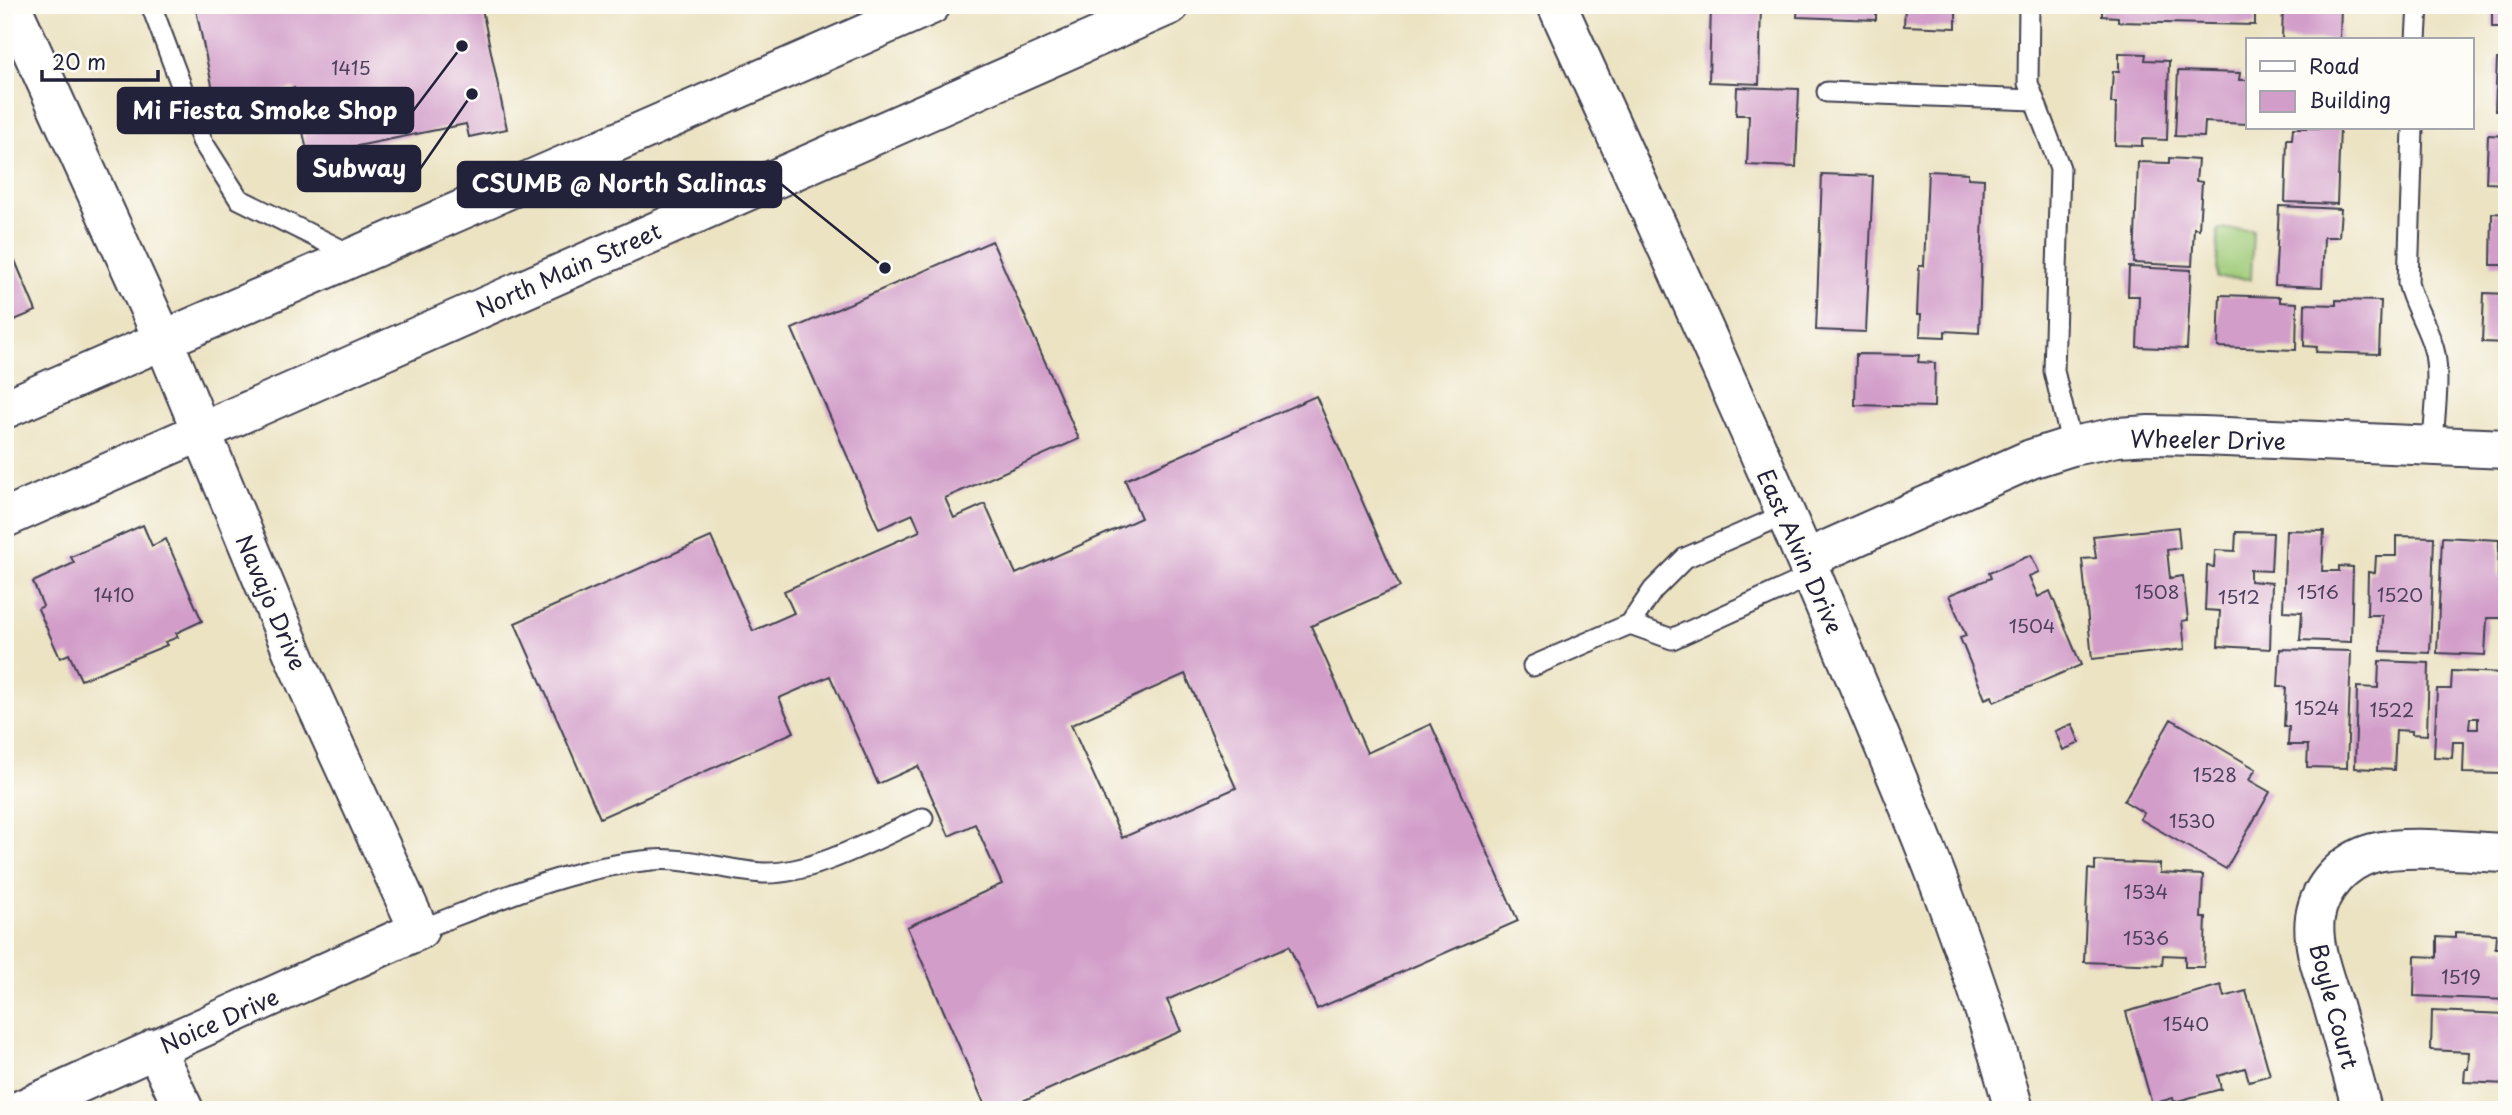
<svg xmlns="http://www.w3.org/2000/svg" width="2512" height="1115" font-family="'Playpen Sans',sans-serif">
<rect width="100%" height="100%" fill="#fdfcf7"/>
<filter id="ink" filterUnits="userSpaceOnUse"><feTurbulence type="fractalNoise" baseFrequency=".0143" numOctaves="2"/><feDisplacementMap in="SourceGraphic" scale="14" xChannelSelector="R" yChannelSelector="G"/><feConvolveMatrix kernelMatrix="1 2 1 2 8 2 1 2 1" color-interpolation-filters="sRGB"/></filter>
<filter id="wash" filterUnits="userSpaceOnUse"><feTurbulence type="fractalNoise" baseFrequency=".00686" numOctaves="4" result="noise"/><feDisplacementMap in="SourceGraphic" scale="28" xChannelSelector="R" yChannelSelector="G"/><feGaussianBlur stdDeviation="1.57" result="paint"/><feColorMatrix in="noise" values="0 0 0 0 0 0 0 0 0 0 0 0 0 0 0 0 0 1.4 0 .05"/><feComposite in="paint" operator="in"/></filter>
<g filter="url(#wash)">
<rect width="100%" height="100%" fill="#ece3c3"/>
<path fill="#9fcb78" stroke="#60765a" stroke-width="2" d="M 2218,229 L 2253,230 L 2251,279 L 2217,278 Z"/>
<g id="blocks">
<path fill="#d29dc9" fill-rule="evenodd" d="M 195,5 L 487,5 L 487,8 L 482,9 L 507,129 L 469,137 L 466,124 L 308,156 L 294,88 L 216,104 Z
M 1711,5 L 1761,5 L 1759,84 L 1709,82 Z
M 1798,5 L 1876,5 L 1876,20 L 1797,17 Z
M 1905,5 L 1956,5 L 1956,28 L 1904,26 Z
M 2102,5 L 2255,5 L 2255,25 L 2118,22 L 2118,17 L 2102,16 Z
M 2283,5 L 2341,5 L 2340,40 L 2282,40 Z
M 2492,5 L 2507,5 L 2507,27 L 2492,27 Z
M 2119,53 L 2146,54 L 2145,60 L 2169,61 L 2167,140 L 2142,139 L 2142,146 L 2115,145 L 2116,103 L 2111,103 L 2113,71 L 2119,71 Z
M 2497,59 L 2507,59 L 2507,110 L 2495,110 Z
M 2178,71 L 2240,73 L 2239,80 L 2248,80 L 2248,124 L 2205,122 L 2204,137 L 2175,136 Z
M 1737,87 L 1799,89 L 1796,167 L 1747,165 L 1749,115 L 1736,115 Z
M 2293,128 L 2340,128 L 2337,204 L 2285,202 L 2287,139 L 2292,139 Z
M 2488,135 L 2507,136 L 2507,184 L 2486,183 Z
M 2169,158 L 2198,160 L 2196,181 L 2202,182 L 2199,229 L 2194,228 L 2192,266 L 2134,263 L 2138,162 L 2169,163 Z
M 1928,171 L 1968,173 L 1968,178 L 1984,179 L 1979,333 L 1945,331 L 1945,337 L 1920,336 L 1921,315 L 1917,315 L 1919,266 L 1924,266 Z
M 1822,174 L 1873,176 L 1866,332 L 1816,330 Z
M 2279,206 L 2341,209 L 2339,237 L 2324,237 L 2322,287 L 2275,285 Z
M 2492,213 L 2507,214 L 2507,265 L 2491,265 Z
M 992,241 L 1079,439 L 945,498 L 954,518 L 985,504 L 1016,574 L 1141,518 L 1125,480 L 1316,396 L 1400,587 L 1311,626 L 1367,753 L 1431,724 L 1518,921 L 1317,1009 L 1289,946 L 1167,1000 L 1181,1031 L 1002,1110 L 987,1110 L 907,927 L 1002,884 L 975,824 L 949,836 L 918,766 L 878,784 L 830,676 L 779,698 L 794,732 L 600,818 L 515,623 L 711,537 L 753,631 L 794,613 L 784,591 L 920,531 L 913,514 L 879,529 L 792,329 ZM 1185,674 L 1236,788 L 1122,838 L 1071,725 Z
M 11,251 L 36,311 L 5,324 L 5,253 Z
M 2129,267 L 2191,270 L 2187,349 L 2137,347 L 2139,296 L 2128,296 Z
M 2484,293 L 2507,294 L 2507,343 L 2482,342 Z
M 2220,295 L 2280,297 L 2280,302 L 2297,303 L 2296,350 L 2218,347 Z
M 2336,300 L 2381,301 L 2379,354 L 2316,352 L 2317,347 L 2304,346 L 2305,304 L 2336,305 Z
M 1856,354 L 1919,355 L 1918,362 L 1935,363 L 1934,407 L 1855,405 Z
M 143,525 L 152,546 L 166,539 L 202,621 L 176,633 L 178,637 L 165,642 L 167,645 L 81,680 L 69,654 L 60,658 L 38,609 L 43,606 L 33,582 L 74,563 L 71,557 Z
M 2178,527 L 2180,548 L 2167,550 L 2170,578 L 2183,576 L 2188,620 L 2182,621 L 2185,649 L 2092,659 L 2082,559 L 2096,558 L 2093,536 Z
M 2286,530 L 2324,531 L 2322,571 L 2339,571 L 2339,566 L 2353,567 L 2351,642 L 2300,640 L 2302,612 L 2283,611 Z
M 2236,532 L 2273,533 L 2271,571 L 2250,570 L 2250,581 L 2272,583 L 2270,649 L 2218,646 L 2220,611 L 2205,610 L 2207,566 L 2214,567 L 2215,550 L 2235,551 Z
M 2396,536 L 2434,537 L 2430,653 L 2381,651 L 2382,615 L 2367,615 L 2368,572 L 2375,573 L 2376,556 L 2396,556 Z
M 2442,537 L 2499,540 L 2498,577 L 2504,577 L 2502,618 L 2487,618 L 2485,655 L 2437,653 Z
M 2031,555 L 2039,572 L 2029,576 L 2038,597 L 2050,591 L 2081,665 L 1994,702 L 1992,696 L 1985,699 L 1960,638 L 1966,636 L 1949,595 L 1991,578 L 1989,573 Z
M 2280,649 L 2351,651 L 2347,768 L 2307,767 L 2308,745 L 2288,745 L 2289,727 L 2284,727 L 2286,687 L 2278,687 Z
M 2379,661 L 2429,663 L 2427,735 L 2412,734 L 2412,731 L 2396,730 L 2394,770 L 2355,768 L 2357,687 L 2378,688 Z
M 2452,671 L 2506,673 L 2503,774 L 2463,773 L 2464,742 L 2453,742 L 2452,758 L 2434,757 L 2437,689 L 2451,689 ZM 2470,718 L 2478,718 L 2478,729 L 2469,729 Z
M 2171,719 L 2256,769 L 2249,780 L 2270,792 L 2226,869 L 2140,819 L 2144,813 L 2124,801 Z
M 2072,724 L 2080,743 L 2063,750 L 2055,731 Z
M 2095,861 L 2160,864 L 2160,873 L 2203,875 L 2201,918 L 2206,918 L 2204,967 L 2185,967 L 2185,956 L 2163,955 L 2162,965 L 2084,962 L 2088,869 L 2095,870 Z
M 2455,932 L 2496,934 L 2495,948 L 2507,948 L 2507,1000 L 2414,996 L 2415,956 L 2437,957 L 2437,937 L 2455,938 Z
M 2221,985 L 2224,997 L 2246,991 L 2270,1075 L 2249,1081 L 2245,1068 L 2218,1076 L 2221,1089 L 2174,1102 L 2173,1098 L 2152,1104 L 2126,1012 Z
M 2432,1011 L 2507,1014 L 2507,1084 L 2464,1082 L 2465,1069 L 2468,1069 L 2469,1052 L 2431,1050 Z"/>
</g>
</g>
<g filter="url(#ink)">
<use href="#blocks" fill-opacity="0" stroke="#403f4f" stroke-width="2"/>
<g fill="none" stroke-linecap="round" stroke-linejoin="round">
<defs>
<path id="service" d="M 151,5 L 202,141 L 239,199 L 354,256
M 2029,5 L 2028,83 L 2060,168 L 2054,371 L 2072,446
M 2416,40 L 2418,5
M 1827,92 L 2034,100
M 2413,128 L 2408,283 C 2414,308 2430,329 2435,354 C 2440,383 2434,417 2433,446
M 1630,624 L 1672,639 L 1813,575
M 1533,666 L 1630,624 L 1653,590 L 1685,558 L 1786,514
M 419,930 C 495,901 570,867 652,860 C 689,857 727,871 763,873 C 813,875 878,837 923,818"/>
<path id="minor" d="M 11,5 L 163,339 L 298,665 L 419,930 L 20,1110
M 1806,559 L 2031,459 L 2072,446 L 2118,437 L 2149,435 L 2203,436 L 2507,449
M 155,1048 L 184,1110
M 2362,1110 C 2353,1075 2343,1041 2333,1006 C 2325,979 2311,946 2315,917 C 2320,887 2344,861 2373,853 C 2406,844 2470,852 2507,853"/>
<path id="secondary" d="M 1557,5 C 1657,226 1759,446 1852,670 C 1913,814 1974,959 2014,1110"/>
<path id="primary" d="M 5,409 L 931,5
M 5,518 L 1170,5"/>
</defs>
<use href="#service" stroke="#403f4f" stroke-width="23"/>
<use href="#minor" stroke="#403f4f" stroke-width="42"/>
<use href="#secondary" stroke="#403f4f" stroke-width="42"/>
<use href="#primary" stroke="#403f4f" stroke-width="42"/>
<use href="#service" stroke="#fff" stroke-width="19"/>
<use href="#minor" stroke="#fff" stroke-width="38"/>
<use href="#secondary" stroke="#fff" stroke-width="38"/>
<use href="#primary" stroke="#fff" stroke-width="38"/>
</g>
</g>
<g text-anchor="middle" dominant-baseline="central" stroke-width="5" stroke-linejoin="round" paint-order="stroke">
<g font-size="19" fill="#4e415e">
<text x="351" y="67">1415</text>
<text x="2157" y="591">1508</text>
<text x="2318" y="591">1516</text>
<text x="114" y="594">1410</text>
<text x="2400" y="594">1520</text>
<text x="2239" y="596">1512</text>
<text x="2032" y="625">1504</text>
<text x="2317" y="707">1524</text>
<text x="2392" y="709">1522</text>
<text x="2215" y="774">1528</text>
<text x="2192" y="820">1530</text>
<text x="2146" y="891">1534</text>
<text x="2146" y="937">1536</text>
<text x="2461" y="976">1519</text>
<text x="2186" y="1023">1540</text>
</g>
<g font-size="23" fill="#22223b" stroke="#fdfcf7">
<text transform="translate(568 269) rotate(-24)">North Main Street</text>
<text transform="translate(2208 439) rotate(1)">Wheeler Drive</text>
<text transform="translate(1801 551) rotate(66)">East Alvin Drive</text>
<text transform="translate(272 602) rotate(67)">Navajo Drive</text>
<text transform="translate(2335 1006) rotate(75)">Boyle Court</text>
<text transform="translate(219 1020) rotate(-24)">Noice Drive</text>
</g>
</g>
<path fill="none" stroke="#22223b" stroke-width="2.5" d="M462 46L413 111M472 94L420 169M885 268L781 184"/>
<g fill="#22223b" stroke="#fdfcf7" stroke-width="2.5">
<circle cx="462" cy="46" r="7"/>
<circle cx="472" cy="94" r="7"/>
<circle cx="885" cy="268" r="7"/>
</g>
<g fill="#22223b" stroke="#22223b" stroke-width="2.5">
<rect x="118" y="88" width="295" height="45" rx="7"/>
<rect x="298" y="146" width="122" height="45" rx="7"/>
<rect x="458" y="162" width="323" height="45" rx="7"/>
</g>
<g font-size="24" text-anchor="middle" font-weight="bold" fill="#fff">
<text x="265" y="119">Mi Fiesta Smoke Shop</text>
<text x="359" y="177">Subway</text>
<text x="619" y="192">CSUMB @ North Salinas</text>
</g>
<rect width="2512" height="1115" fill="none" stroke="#fdfcf7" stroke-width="28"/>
<rect x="2246" y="38" width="228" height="91" fill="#fdfcf7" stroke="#a5a5ac" stroke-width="2"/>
<rect x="2260" y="61" width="35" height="10" fill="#ffffff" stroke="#a5a5ac" stroke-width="2"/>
<text x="2309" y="74" font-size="21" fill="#22223b">Road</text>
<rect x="2260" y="91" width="35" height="21" fill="#d29dc9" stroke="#a5a5ac" stroke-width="2"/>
<text x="2309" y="108" font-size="21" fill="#22223b">Building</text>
<path d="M42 70v10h116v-10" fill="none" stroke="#22223b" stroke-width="3.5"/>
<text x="52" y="70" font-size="21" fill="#22223b" stroke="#fdfcf7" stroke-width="5" paint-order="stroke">20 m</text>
</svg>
